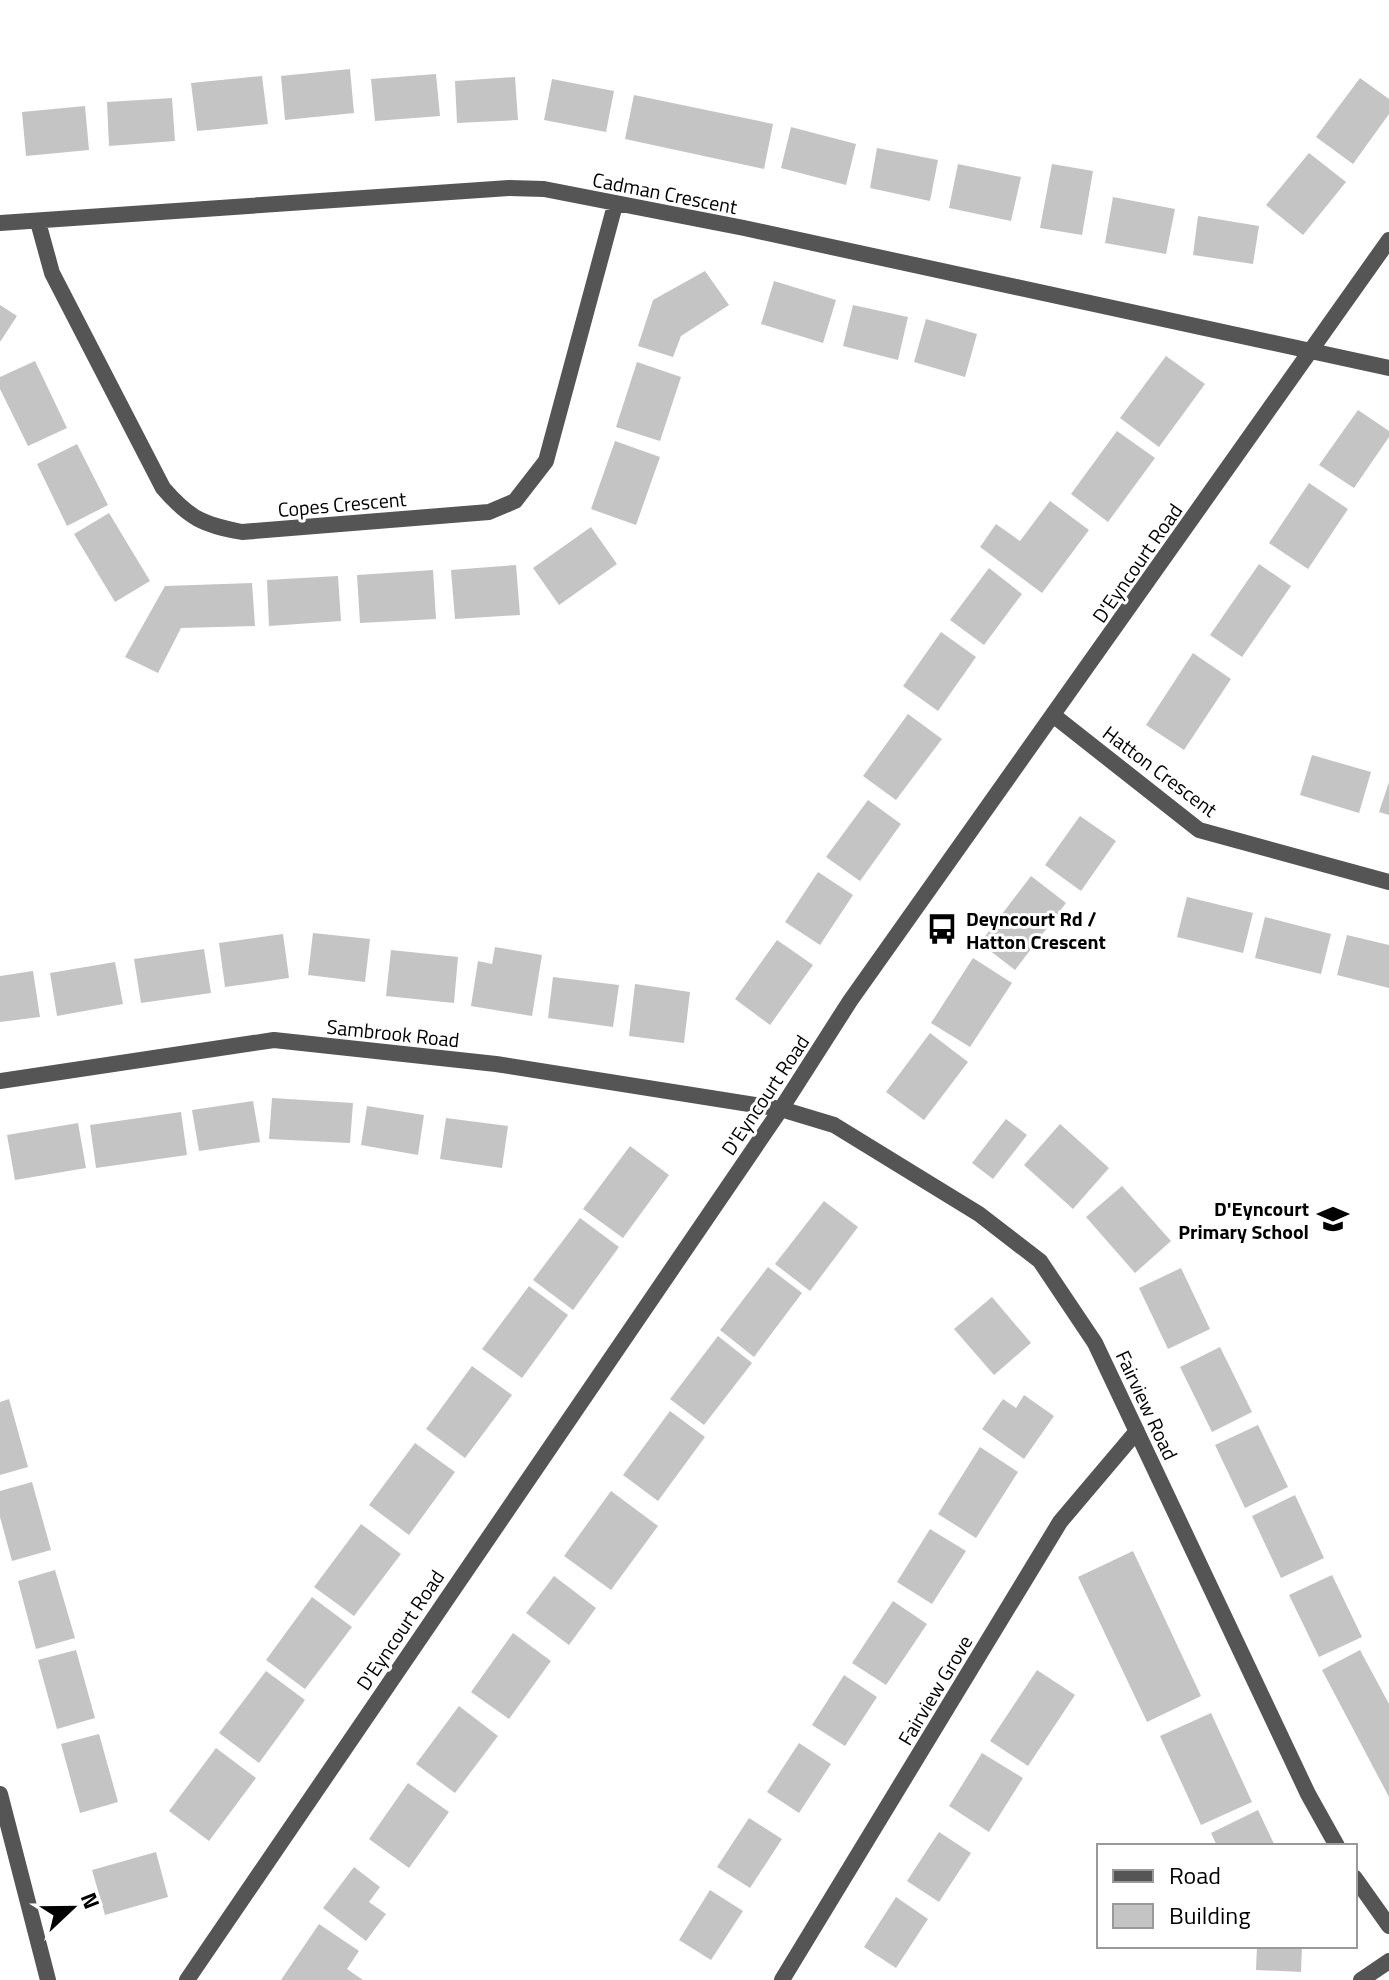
<svg xmlns="http://www.w3.org/2000/svg" width="1389" height="1980" font-family="'Titillium Web',sans-serif">
<rect width="100%" height="100%" fill="#fff"/>
<path fill="#c4c4c4" d="M 350,69 L 354,113 L 285,120 L 281,76 Z
M 436,74 L 440,116 L 375,121 L 371,79 Z
M 262,76 L 268,124 L 197,131 L 191,83 Z
M 515,77 L 518,120 L 457,123 L 455,81 Z
M 1360,78 L 1389,99 L 1389,114 L 1353,164 L 1316,137 Z
M 552,79 L 614,91 L 606,132 L 544,120 Z
M 634,95 L 773,124 L 764,169 L 625,139 Z
M 172,98 L 175,141 L 109,146 L 107,102 Z
M 85,106 L 89,150 L 26,156 L 22,112 Z
M 791,127 L 856,144 L 846,185 L 781,168 Z
M 877,148 L 938,160 L 930,201 L 870,188 Z
M 1309,153 L 1346,182 L 1303,235 L 1266,205 Z
M 958,164 L 1021,177 L 1011,221 L 949,208 Z
M 1052,164 L 1093,171 L 1082,235 L 1040,228 Z
M 1113,197 L 1175,209 L 1166,254 L 1105,243 Z
M 1198,216 L 1259,226 L 1253,264 L 1193,255 Z
M 705,271 L 729,305 L 681,336 L 673,357 L 638,346 L 653,300 Z
M 774,281 L 836,300 L 823,343 L 761,324 Z
M 0,305 L 17,316 L 0,342 Z
M 853,305 L 908,317 L 898,360 L 843,346 Z
M 926,319 L 977,334 L 965,377 L 914,362 Z
M 1166,356 L 1205,384 L 1159,447 L 1120,418 Z
M 35,361 L 67,428 L 28,446 L 0,389 L 0,377 Z
M 637,362 L 681,377 L 660,441 L 616,427 Z
M 1358,410 L 1389,431 L 1389,437 L 1354,488 L 1319,465 Z
M 1117,431 L 1155,458 L 1108,522 L 1071,494 Z
M 615,441 L 660,457 L 636,525 L 591,509 Z
M 77,444 L 108,505 L 67,526 L 37,464 Z
M 1309,483 L 1348,509 L 1308,569 L 1269,543 Z
M 1050,501 L 1089,530 L 1042,593 L 980,547 L 996,524 L 1020,541 Z
M 109,513 L 150,581 L 115,602 L 74,534 Z
M 591,527 L 617,564 L 559,605 L 533,568 Z
M 1259,564 L 1291,586 L 1242,657 L 1210,635 Z
M 516,565 L 520,615 L 455,619 L 451,570 Z
M 989,568 L 1022,594 L 984,645 L 950,620 Z
M 433,570 L 436,619 L 360,623 L 357,575 Z
M 338,576 L 341,621 L 269,626 L 267,580 Z
M 252,583 L 255,626 L 181,628 L 158,673 L 125,657 L 165,586 Z
M 941,632 L 976,657 L 938,711 L 903,686 Z
M 1193,653 L 1231,679 L 1184,750 L 1146,725 Z
M 908,714 L 942,739 L 896,800 L 863,776 Z
M 1312,755 L 1371,772 L 1359,813 L 1300,795 Z
M 1389,782 L 1389,815 L 1379,812 Z
M 868,800 L 901,824 L 860,881 L 826,857 Z
M 1080,816 L 1116,841 L 1081,891 L 1045,865 Z
M 818,872 L 853,895 L 820,945 L 785,922 Z
M 1031,876 L 1066,903 L 1015,970 L 980,943 Z
M 1187,897 L 1253,913 L 1243,953 L 1177,937 Z
M 1265,917 L 1331,934 L 1321,974 L 1255,958 Z
M 313,933 L 370,939 L 365,982 L 308,975 Z
M 283,934 L 289,978 L 225,987 L 219,943 Z
M 1347,935 L 1389,945 L 1389,988 L 1337,975 Z
M 777,940 L 813,965 L 770,1025 L 735,999 Z
M 495,947 L 542,955 L 532,1016 L 471,1006 L 478,961 L 492,964 Z
M 204,949 L 211,993 L 141,1003 L 134,959 Z
M 391,950 L 458,957 L 454,1003 L 386,996 Z
M 973,958 L 1012,983 L 970,1047 L 931,1023 Z
M 115,962 L 123,1004 L 57,1016 L 50,973 Z
M 33,971 L 40,1017 L 0,1022 L 0,976 Z
M 553,977 L 619,985 L 613,1027 L 548,1018 Z
M 635,984 L 690,992 L 684,1043 L 629,1036 Z
M 930,1033 L 968,1062 L 924,1120 L 886,1092 Z
M 272,1098 L 353,1103 L 350,1143 L 269,1139 Z
M 253,1101 L 260,1142 L 199,1151 L 192,1110 Z
M 367,1106 L 424,1115 L 418,1155 L 361,1145 Z
M 181,1112 L 187,1155 L 96,1168 L 90,1125 Z
M 446,1118 L 508,1126 L 502,1168 L 440,1159 Z
M 1006,1119 L 1027,1135 L 993,1179 L 972,1163 Z
M 78,1123 L 86,1168 L 15,1180 L 7,1135 Z
M 1060,1124 L 1109,1168 L 1073,1209 L 1024,1165 Z
M 630,1146 L 669,1175 L 623,1238 L 583,1209 Z
M 1122,1186 L 1171,1241 L 1135,1273 L 1086,1217 Z
M 824,1201 L 858,1227 L 810,1291 L 775,1264 Z
M 580,1218 L 619,1247 L 573,1310 L 533,1280 Z
M 768,1267 L 802,1293 L 754,1357 L 720,1330 Z
M 1181,1268 L 1210,1329 L 1168,1349 L 1139,1288 Z
M 529,1286 L 568,1315 L 522,1378 L 482,1349 Z
M 992,1297 L 1031,1343 L 994,1375 L 954,1329 Z
M 718,1336 L 752,1363 L 704,1425 L 670,1399 Z
M 1220,1347 L 1252,1412 L 1212,1432 L 1180,1367 Z
M 472,1366 L 512,1395 L 465,1458 L 426,1429 Z
M 1024,1395 L 1054,1416 L 1024,1459 L 982,1429 L 1003,1399 L 1016,1408 Z
M 9,1399 L 28,1467 L 0,1475 L 0,1402 Z
M 670,1411 L 705,1437 L 658,1501 L 623,1475 Z
M 1258,1425 L 1288,1487 L 1245,1508 L 1215,1445 Z
M 415,1443 L 455,1472 L 409,1535 L 369,1505 Z
M 980,1447 L 1018,1472 L 976,1538 L 938,1514 Z
M 32,1482 L 51,1550 L 12,1561 L 0,1517 L 0,1491 Z
M 611,1491 L 658,1526 L 611,1590 L 564,1556 Z
M 1295,1495 L 1324,1558 L 1281,1578 L 1252,1516 Z
M 361,1524 L 401,1554 L 354,1616 L 314,1587 Z
M 930,1529 L 966,1551 L 932,1604 L 897,1582 Z
M 1133,1551 L 1201,1696 L 1147,1722 L 1078,1577 Z
M 55,1570 L 75,1638 L 36,1649 L 18,1581 Z
M 1332,1575 L 1362,1637 L 1319,1657 L 1289,1595 Z
M 554,1576 L 596,1608 L 569,1645 L 526,1613 Z
M 312,1597 L 352,1627 L 305,1689 L 266,1660 Z
M 893,1601 L 927,1624 L 886,1685 L 852,1663 Z
M 513,1633 L 551,1661 L 509,1719 L 471,1692 Z
M 76,1650 L 95,1718 L 57,1729 L 38,1660 Z
M 1360,1650 L 1389,1704 L 1389,1797 L 1322,1670 Z
M 1037,1670 L 1075,1695 L 1028,1766 L 990,1741 Z
M 266,1671 L 305,1700 L 259,1763 L 219,1733 Z
M 844,1675 L 877,1697 L 845,1746 L 812,1725 Z
M 459,1706 L 498,1736 L 455,1793 L 416,1764 Z
M 1211,1713 L 1252,1802 L 1201,1825 L 1160,1736 Z
M 99,1734 L 118,1802 L 80,1813 L 61,1744 Z
M 799,1743 L 831,1764 L 799,1813 L 767,1792 Z
M 216,1748 L 256,1778 L 209,1841 L 169,1811 Z
M 982,1753 L 1023,1778 L 989,1832 L 949,1806 Z
M 408,1783 L 449,1812 L 409,1868 L 369,1839 Z
M 1258,1810 L 1275,1846 L 1217,1846 L 1211,1833 Z
M 749,1818 L 782,1839 L 750,1888 L 717,1867 Z
M 939,1832 L 971,1853 L 939,1902 L 907,1881 Z
M 156,1852 L 168,1897 L 105,1915 L 92,1870 Z
M 354,1867 L 380,1887 L 369,1902 L 386,1914 L 366,1941 L 323,1908 Z
M 710,1890 L 743,1911 L 711,1960 L 679,1940 Z
M 896,1897 L 928,1919 L 896,1968 L 864,1947 Z
M 319,1924 L 359,1951 L 347,1969 L 363,1980 L 281,1980 Z
M 1257,1946 L 1302,1946 L 1301,1972 L 1256,1970 Z"/>
<g fill="none" stroke-linecap="round" stroke-linejoin="round">
<path stroke="#555" stroke-width="16" d="M 38,222 L 52,273 L 163,488 C 189,518 203,525 242,532 L 489,512 L 515,501 L 546,461 L 615,205
M 0,223 L 509,188 L 544,189 L 744,228 L 1389,368
M 1053,715 L 1199,830 L 1389,882
M 0,1081 L 274,1040 L 496,1064 L 781,1109 L 834,1125 L 979,1214 L 1040,1261 L 1095,1343 L 1308,1794 L 1337,1846
M 0,1794 L 48,1980
M 1355,1878 L 1389,1926
M 187,1980 L 781,1109 L 850,1001 L 1389,240
M 782,1980 L 1060,1522 L 1137,1431
M 1361,1980 L 1389,1961"/>
</g>
<defs>
<symbol id="bus-bare" viewBox="-9 -9 18 18"><path d="M-5-6H5V4H4V6H2V4H-2V6H-4V4H-5ZM-3.5-4V0h7V-4ZM-3.5 1.2v1.5H-2V1.2ZM2 1.2v1.5H3.5V1.2Z" fill="#000" stroke="#fff" stroke-width="2.5" paint-order="stroke"/></symbol>
<symbol id="school-bare" viewBox="-9 -9 18 18"><path d="M0-5L7-2L0 1L-7-2ZM-4 1L0 2.5L4 1V4Q0 6-4 4Z" fill="#000" stroke="#fff" stroke-width="2.5" paint-order="stroke"/></symbol>
</defs>
<g fill-rule="evenodd">
<use href="#bus-bare" x="920" y="907" width="44" height="44"/>
<use href="#school-bare" x="1311" y="1197" width="44" height="44"/>
</g>
<g text-anchor="middle" dominant-baseline="central" stroke-width="6" stroke-linejoin="round" paint-order="stroke">
<g font-size="20" fill="#000" stroke="#fff">
<text transform="translate(665 193) rotate(11)">Cadman Crescent</text>
<text transform="translate(342 504) rotate(-5)">Copes Crescent</text>
<text transform="translate(1137 563) rotate(-55)">D'Eyncourt Road</text>
<text transform="translate(1160 771) rotate(37)">Hatton Crescent</text>
<text transform="translate(393 1033) rotate(6)">Sambrook Road</text>
<text transform="translate(765 1095) rotate(-56)">D'Eyncourt Road</text>
<text transform="translate(1147 1405) rotate(65)">Fairview Road</text>
<text transform="translate(400 1630) rotate(-56)">D'Eyncourt Road</text>
<text transform="translate(935 1690) rotate(-59)">Fairview Grove</text>
</g>
<g font-size="20" font-weight="bold" fill="#000" stroke="#fff" text-anchor="start">
<text x="966" y="918">Deyncourt Rd /<tspan x="966" dy="23">Hatton Crescent</tspan></text>
<text x="1309" y="1208" text-anchor="end">D'Eyncourt<tspan x="1309" dy="23">Primary School</tspan></text>
</g>
</g>
<rect x="1097" y="1844" width="260" height="104" fill="#ffffff" stroke="#999999" stroke-width="2"/>
<rect x="1113" y="1870" width="40" height="12" fill="#555555" stroke="#999999" stroke-width="2"/>
<text x="1169" y="1884" font-size="24" fill="#000000">Road</text>
<rect x="1113" y="1904" width="40" height="24" fill="#c4c4c4" stroke="#999999" stroke-width="2"/>
<text x="1169" y="1924" font-size="24" fill="#000000">Building</text>
<g transform="translate(72 1908) rotate(68)" stroke="#ffffff" stroke-width="6" paint-order="stroke">
<path d="M0-6L14 30L0 20L-14 30Z" fill="#000000"/>
<text y="-12" font-size="22" font-weight="bold" text-anchor="middle" fill="#000000">N</text>
</g>
</svg>
